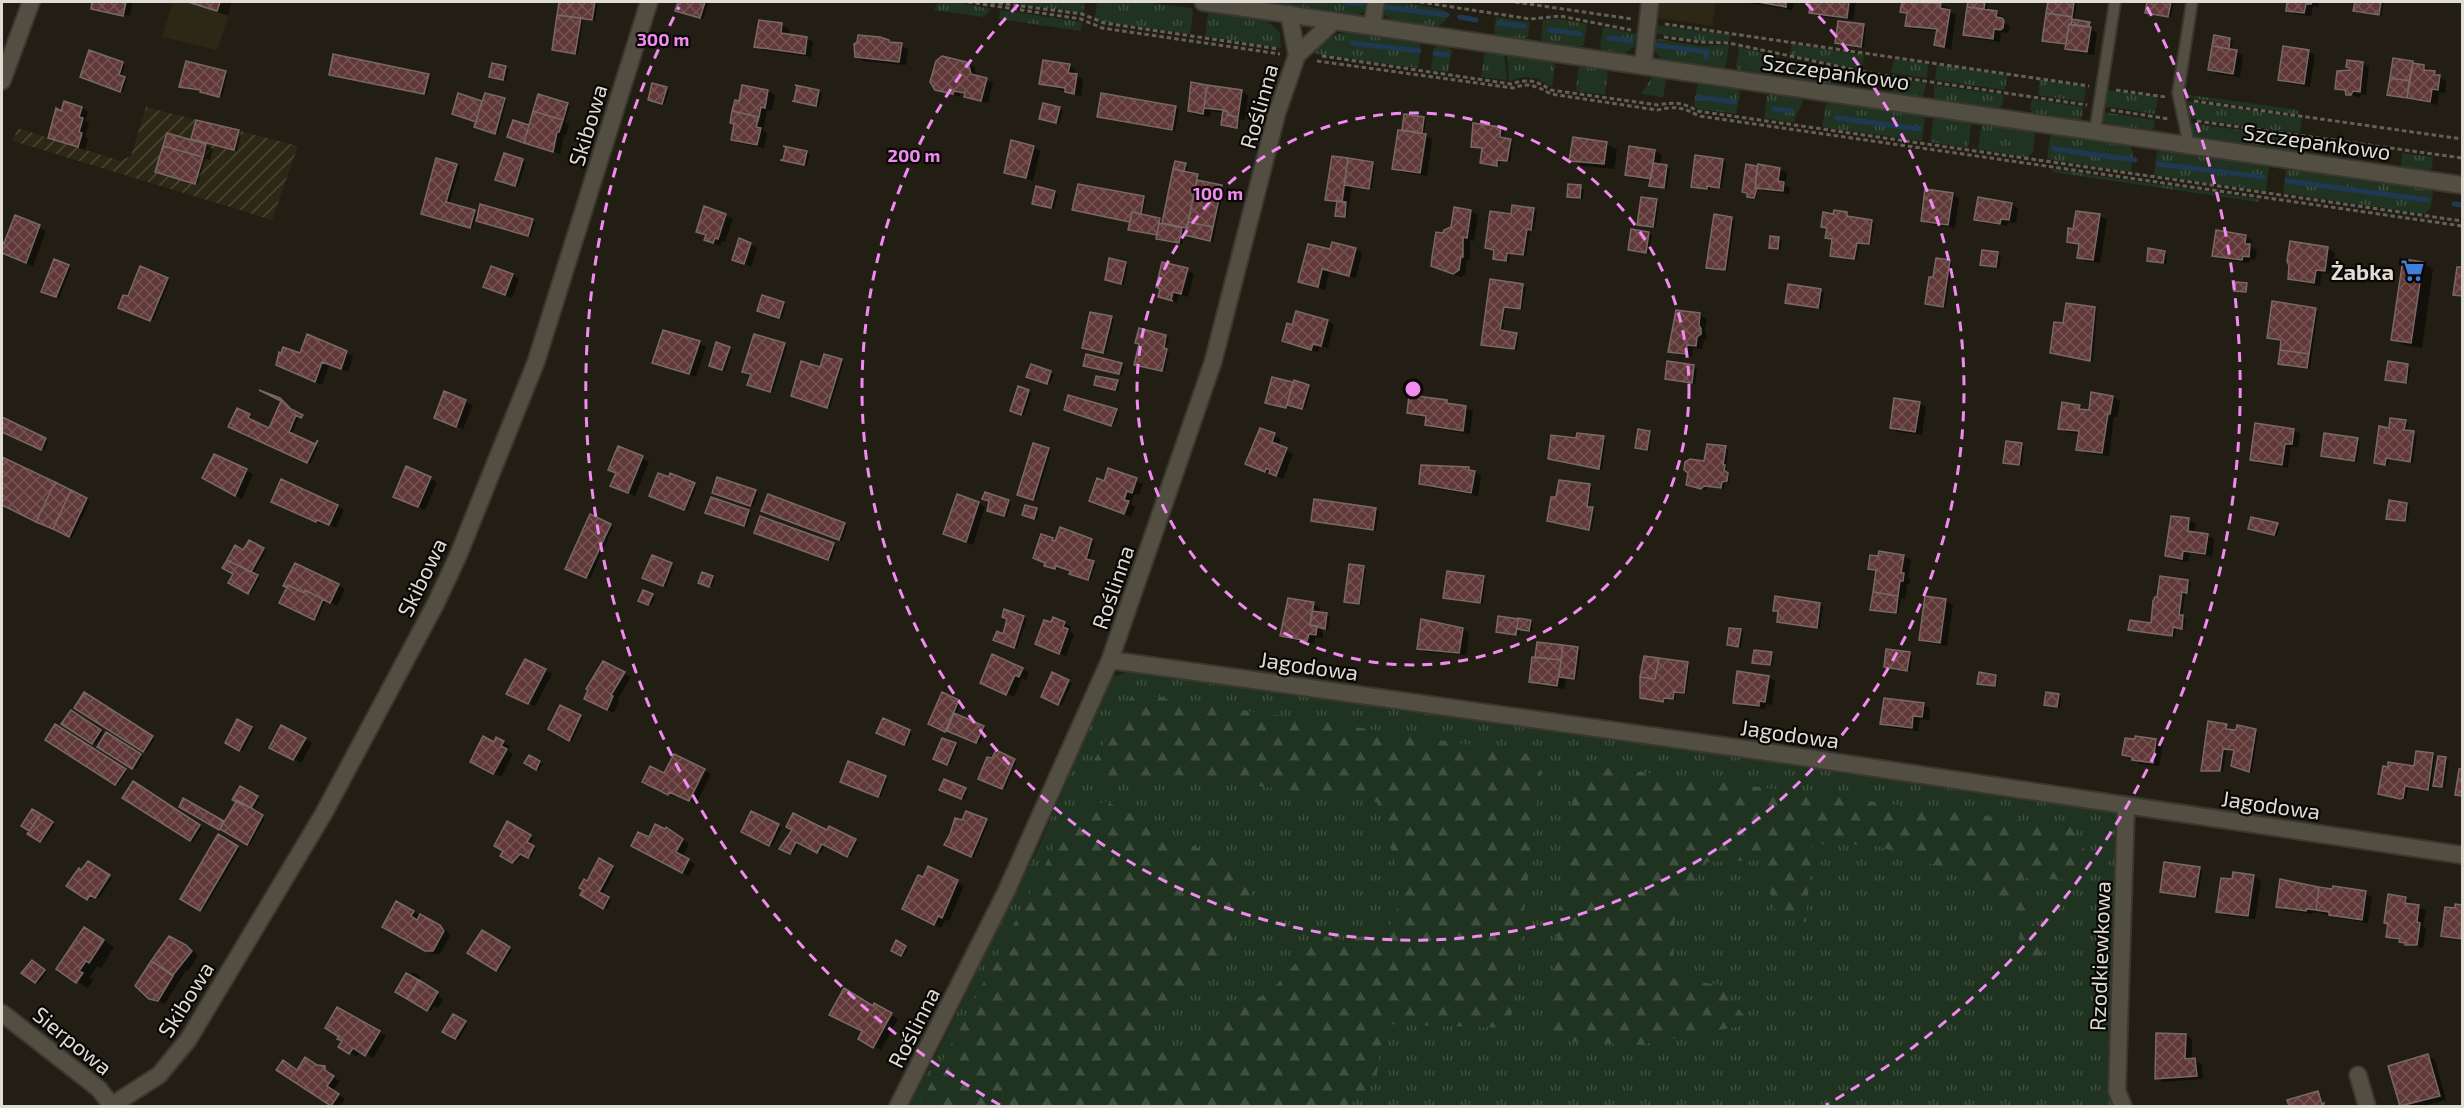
<svg xmlns="http://www.w3.org/2000/svg" width="2464" height="1108" font-family="'Exo 2',sans-serif">
<defs>
<pattern id="industrial-furrows" width="10" height="10" patternUnits="userSpaceOnUse" patternTransform="scale(1.5)"><rect width="10" height="10" fill="#2d2716"/><path d="M-1 1l2-2M0 10L10 0M9 11l2-2" fill="none" stroke="#4b4637"/></pattern>
<pattern id="grass-tufts" width="24" height="20" patternUnits="userSpaceOnUse" patternTransform="scale(1.5)"><rect width="24" height="20" fill="#1f3320"/><path d="M3 7l-1-3M5 7V3M7 7l1-3M15 17l-1-3M17 17v-4M19 17l1-3" fill="none" stroke="#3f5040"/></pattern>
<pattern id="forest-firs" width="22" height="20" patternUnits="userSpaceOnUse" patternTransform="scale(1.5)"><rect width="22" height="20" fill="#1f3320"/><path d="M5 1l3.5 6h-7zM16 11l3.5 6h-7z" fill="#3f5040"/></pattern>
<pattern id="building-cross-hatch" width="8" height="8" patternUnits="userSpaceOnUse" patternTransform="scale(1.5)"><rect width="8" height="8" fill="#5f3837"/><path d="M0 0l8 8M0 8l8-8" fill="none" stroke="#765453"/></pattern>
</defs>
<rect width="100%" height="100%" fill="#221e13"/>
<path fill="#2d2716" d="M 173,2 L 233,2 L 217,50 L 162,37 Z
M 1655,2 L 1716,2 L 1712,26 L 1654,17 Z"/>
<path fill="url(#industrial-furrows)" d="M 146,107 L 298,146 L 272,220 L 13,141 L 18,128 L 120,161 L 131,156 Z"/>
<path fill="url(#grass-tufts)" d="M 938,2 L 956,2 L 991,9 L 984,17 L 934,10 Z
M 1004,2 L 1085,2 L 1083,13 Z
M 1097,2 L 1143,2 L 1191,8 L 1193,12 L 1190,34 L 1105,22 L 1095,18 Z
M 1282,2 L 1371,2 L 1368,8 L 1357,16 L 1283,5 Z
M 1380,2 L 1402,2 L 1442,9 L 1446,12 L 1446,20 L 1437,27 L 1394,20 L 1385,16 Z
M 1000,10 L 1082,22 L 1081,31 L 999,19 Z
M 1211,11 L 1264,19 L 1280,32 L 1281,48 L 1205,36 L 1208,14 Z
M 1496,17 L 1530,22 L 1528,37 L 1525,39 L 1497,35 L 1494,32 Z
M 1558,19 L 1587,24 L 1584,45 L 1580,47 L 1543,42 L 1541,39 L 1543,20 Z
M 1655,25 L 1730,35 L 1729,41 L 1700,41 L 1654,33 Z
M 1603,27 L 1637,34 L 1634,47 L 1623,54 L 1603,51 L 1600,47 Z
M 1351,32 L 1419,42 L 1421,47 L 1418,68 L 1311,53 C 1324,41 1332,33 1351,32 Z
M 1653,38 L 1700,46 L 1729,45 L 1726,65 L 1722,68 L 1662,59 L 1652,48 Z
M 1792,44 L 1864,55 L 1862,69 L 1790,55 Z
M 1438,45 L 1448,46 L 1452,51 L 1448,72 L 1431,70 L 1434,48 Z
M 1739,47 L 1777,57 L 1775,72 L 1772,75 L 1738,70 L 1736,67 Z
M 1488,52 L 1504,54 L 1507,80 L 1481,77 L 1484,55 Z
M 1507,54 L 1552,61 L 1555,66 L 1552,87 L 1538,79 L 1524,77 L 1509,81 Z
M 1894,59 L 1928,64 L 1927,78 L 1891,73 Z
M 1790,60 L 1833,68 L 1830,84 L 1790,78 L 1788,74 Z
M 1583,65 L 1606,69 L 1608,73 L 1605,95 L 1576,91 L 1578,69 Z
M 1937,65 L 2007,75 L 2005,90 L 1935,80 Z
M 1653,76 L 1663,77 L 1666,81 L 1663,97 L 1641,94 Z
M 1891,78 L 1926,83 L 1924,94 L 1921,97 L 1891,93 L 1889,89 Z
M 2040,80 L 2086,87 L 2084,102 L 2038,95 Z
M 1701,82 L 1736,88 L 1740,92 L 1736,114 L 1699,109 L 1694,106 L 1697,86 Z
M 1934,85 L 2004,95 L 2002,105 L 1999,108 L 1934,99 Z
M 2106,90 L 2158,97 L 2155,114 L 2103,106 Z
M 1772,93 L 1800,97 L 1803,101 L 1793,123 L 1764,118 L 1767,96 Z
M 2183,94 L 2298,110 L 2298,114 L 2184,97 Z
M 2032,99 L 2083,107 L 2082,118 L 2079,120 L 2033,113 L 2030,109 Z
M 1830,101 L 1922,115 L 1925,119 L 1922,141 L 1822,127 L 1826,105 Z
M 2185,101 L 2302,118 L 2300,133 L 2188,118 Z
M 2103,112 L 2155,120 L 2154,128 L 2151,130 L 2103,123 Z
M 1937,117 L 1968,121 L 1971,126 L 1968,148 L 1930,142 L 1933,120 Z
M 2189,123 L 2300,138 L 2298,149 L 2295,151 L 2193,136 Z
M 1985,124 L 2032,131 L 2035,135 L 2033,152 L 2028,157 L 1978,149 L 1981,127 Z
M 2054,134 L 2130,146 L 2133,152 L 2131,172 L 2047,159 L 2050,137 Z
M 2161,149 L 2266,164 L 2269,169 L 2266,191 L 2154,175 L 2157,153 Z
M 2402,153 L 2433,157 L 2432,168 L 2429,171 L 2401,167 Z
M 2290,168 L 2430,188 L 2433,192 L 2431,207 L 2425,214 L 2283,193 L 2286,171 Z
M 2052,169 L 2259,199 L 2258,202 L 2052,172 Z
M 1133,670 L 2117,811 L 2113,1101 L 2115,1106 L 909,1106 L 937,1053 L 1039,846 L 1110,678 Z"/>
<path fill="url(#forest-firs)" d="M 1133,693 L 1529,754 L 1541,768 L 1510,1028 L 1384,1024 L 1376,1079 L 1349,1106 L 919,1106 L 1069,819 L 1105,801 L 1167,831 L 1255,880 L 1240,930 L 1145,1032 L 1175,1053 L 1214,1022 L 1272,990 L 1320,935 L 1342,940 L 1387,932 L 1404,893 L 1377,802 L 1171,774 L 1081,783 Z
M 1577,764 L 2072,827 L 2086,853 L 2074,880 L 2022,878 L 2042,956 L 2025,955 L 2016,921 L 1958,873 L 1875,845 L 1812,844 L 1806,922 L 1777,916 L 1760,860 L 1707,862 L 1675,911 L 1673,978 L 1719,985 L 1751,1024 L 1640,1045 L 1545,1040 Z"/>
<path fill="#0007" d="M 94,2 L 133,2 L 130,16 L 98,9 L 98,11 L 92,8 Z
M 191,2 L 232,2 L 228,16 Z
M 566,2 L 598,2 L 595,21 L 583,19 L 578,54 L 553,50 Z
M 679,2 L 709,2 L 703,19 L 677,10 Z
M 1741,2 L 1794,2 L 1792,10 Z
M 1811,2 L 1856,2 L 1853,20 L 1817,16 L 1810,12 Z
M 1903,2 L 1930,2 L 1941,4 L 1948,8 L 1947,11 L 1956,15 L 1951,50 L 1936,44 L 1938,31 L 1914,29 L 1907,25 L 1908,15 L 1902,11 Z
M 1969,2 L 1988,2 L 1987,11 L 2003,16 L 2003,22 L 2010,26 L 2008,33 L 2001,32 L 2000,42 L 1972,38 L 1965,34 Z
M 2050,2 L 2077,2 L 2074,21 L 2089,23 L 2092,25 L 2091,29 L 2097,33 L 2094,55 L 2074,52 L 2067,48 L 2067,45 L 2044,40 Z
M 2149,2 L 2174,2 L 2171,17 L 2147,12 Z
M 2288,2 L 2319,2 L 2318,7 L 2313,6 L 2311,16 L 2294,14 L 2287,10 Z
M 2356,2 L 2384,2 L 2381,16 L 2355,10 Z
M 760,21 L 782,25 L 789,29 L 788,35 L 807,38 L 813,42 L 811,57 L 763,50 L 756,46 Z
M 1863,26 L 1866,27 L 1864,47 L 1836,42 Z
M 2230,39 L 2233,41 L 2231,51 L 2243,55 L 2240,77 L 2217,74 L 2210,70 Z
M 889,41 L 908,49 L 906,65 L 863,61 L 856,57 Z
M 2308,51 L 2315,55 L 2310,87 L 2286,83 L 2280,79 Z
M 943,58 L 967,63 L 974,67 L 977,77 L 993,83 L 988,103 L 973,100 L 966,95 L 960,93 L 960,97 L 936,89 Z
M 2362,63 L 2369,67 L 2366,95 L 2361,94 L 2358,98 L 2352,94 L 2352,96 L 2337,88 Z
M 2412,63 L 2424,66 L 2446,81 L 2445,93 L 2439,92 L 2437,105 L 2389,95 Z
M 123,64 L 125,65 L 121,78 L 127,80 L 123,92 L 85,78 Z
M 494,65 L 509,69 L 506,81 L 494,78 Z
M 1069,66 L 1076,70 L 1075,75 L 1083,79 L 1081,97 L 1041,83 Z
M 225,73 L 228,74 L 222,97 L 205,93 Z
M 429,75 L 431,77 L 427,95 L 333,76 Z
M 1193,84 L 1241,91 L 1248,95 L 1245,120 L 1240,119 L 1239,128 L 1223,124 L 1225,113 L 1211,111 L 1210,117 L 1196,115 L 1189,111 Z
M 799,87 L 822,93 L 819,107 L 796,101 Z
M 666,89 L 669,90 L 665,105 L 652,101 Z
M 768,91 L 775,95 L 772,110 L 767,110 L 763,131 L 767,133 L 764,148 L 739,143 L 732,139 L 740,103 Z
M 459,95 L 483,103 L 505,99 L 507,101 L 498,134 L 478,128 L 477,122 Z
M 567,104 L 570,106 L 565,123 L 569,125 L 566,135 L 564,135 L 560,154 L 512,138 L 514,122 L 530,127 Z
M 1044,104 L 1063,110 L 1059,124 L 1041,119 Z
M 1176,107 L 1179,109 L 1175,131 L 1098,116 Z
M 82,108 L 88,112 L 85,121 L 89,123 L 85,136 L 88,138 L 85,150 L 50,137 L 62,113 Z
M 1424,118 L 1426,120 L 1424,135 L 1432,139 L 1427,176 L 1401,172 L 1394,168 L 1409,133 L 1404,130 Z
M 197,121 L 241,134 L 237,151 L 202,142 L 213,149 L 210,160 L 205,159 L 198,184 L 157,172 L 198,142 L 192,139 Z
M 1501,129 L 1504,130 L 1503,139 L 1513,142 L 1510,162 L 1500,160 L 1499,166 L 1485,164 L 1482,162 L 1483,149 L 1472,146 Z
M 1606,144 L 1617,150 L 1614,169 L 1582,166 L 1571,160 Z
M 1033,147 L 1040,151 L 1033,181 L 1005,172 Z
M 787,148 L 810,154 L 807,166 L 784,160 Z
M 1655,151 L 1662,155 L 1660,165 L 1670,168 L 1667,189 L 1653,187 L 1650,186 L 1651,181 L 1633,178 L 1626,174 Z
M 505,155 L 526,162 L 518,187 L 500,181 Z
M 1333,158 L 1375,165 L 1372,188 L 1352,185 L 1347,218 L 1337,216 L 1338,203 L 1326,199 Z
M 437,160 L 460,167 L 449,204 L 479,214 L 532,220 L 535,222 L 531,237 L 475,219 L 473,228 L 425,215 Z
M 1723,161 L 1726,162 L 1722,188 L 1710,186 L 1710,190 L 1692,186 Z
M 1176,163 L 1188,166 L 1187,173 L 1200,177 L 1199,182 L 1224,188 L 1213,242 L 1184,233 L 1182,244 L 1160,239 L 1158,235 L 1130,229 L 1132,222 L 1074,209 L 1144,197 L 1146,199 L 1143,216 L 1164,222 Z
M 1757,167 L 1780,169 L 1787,173 L 1785,185 L 1790,188 L 1789,194 L 1763,191 L 1758,188 L 1756,199 L 1749,196 L 1749,194 L 1743,192 Z
M 1569,186 L 1584,189 L 1583,199 L 1568,196 Z
M 1037,188 L 1058,194 L 1054,209 L 1036,205 Z
M 1952,194 L 1959,198 L 1955,228 L 1929,224 L 1922,220 Z
M 1656,200 L 1659,202 L 1656,227 L 1642,226 Z
M 2011,204 L 2018,208 L 2016,223 L 2008,222 L 2007,226 L 1983,223 L 1976,219 Z
M 1513,206 L 1537,211 L 1534,230 L 1530,230 L 1526,256 L 1510,254 L 1509,262 L 1497,260 L 1494,259 L 1512,216 Z
M 705,208 L 733,219 L 725,242 L 722,241 L 720,246 L 706,239 L 707,236 L 697,231 Z
M 1471,211 L 1478,215 L 1474,241 L 1470,240 L 1470,260 L 1467,260 L 1465,274 L 1461,277 L 1433,266 L 1444,235 Z
M 2077,213 L 2100,216 L 2107,220 L 2100,263 L 2085,261 L 2078,257 L 2080,246 L 2068,241 L 2075,230 Z
M 1847,214 L 1850,218 L 1875,223 L 1871,245 L 1860,243 L 1857,259 L 1831,255 L 1834,240 L 1827,238 L 1835,215 Z
M 1716,216 L 1735,220 L 1727,271 L 1708,267 Z
M 15,217 L 46,231 L 33,266 L 2,252 L 2,244 L 4,245 Z
M 1649,233 L 1652,235 L 1649,253 L 1630,250 Z
M 2245,236 L 2252,240 L 2251,247 L 2257,250 L 2255,260 L 2250,259 L 2249,263 L 2221,259 L 2214,255 Z
M 1771,238 L 1782,240 L 1781,250 L 1770,247 Z
M 2291,243 L 2328,249 L 2335,253 L 2331,274 L 2322,273 L 2320,286 L 2296,282 L 2289,278 Z
M 750,244 L 757,248 L 751,267 L 734,259 Z
M 1355,249 L 1362,253 L 1356,278 L 1329,272 L 1325,290 L 1300,282 L 1332,251 Z
M 1983,252 L 2001,255 L 1999,268 L 1981,265 Z
M 2164,252 L 2167,254 L 2166,264 L 2148,260 Z
M 54,261 L 71,268 L 59,298 L 45,293 Z
M 1949,261 L 1952,263 L 1946,307 L 1930,305 L 1927,303 L 1934,279 Z
M 1126,263 L 1128,265 L 1124,285 L 1109,281 Z
M 2423,263 L 2433,269 L 2422,348 L 2403,345 L 2393,339 Z
M 2458,268 L 2462,269 L 2462,298 L 2454,294 Z
M 1187,270 L 1194,274 L 1188,297 L 1179,295 L 1177,303 L 1160,296 Z
M 512,275 L 519,279 L 512,298 L 492,290 Z
M 167,279 L 170,280 L 153,321 L 123,309 L 129,298 Z
M 1492,281 L 1526,287 L 1522,310 L 1506,308 L 1503,332 L 1519,336 L 1517,350 L 1482,344 Z
M 1789,286 L 1824,292 L 1821,309 L 1787,303 Z
M 763,297 L 786,305 L 782,319 L 762,312 Z
M 2094,309 L 2097,310 L 2093,362 L 2055,354 L 2065,325 Z
M 2316,309 L 2318,311 L 2310,369 L 2282,364 L 2283,340 L 2271,339 Z
M 1677,312 L 1700,315 L 1707,319 L 1705,330 L 1707,338 L 1704,341 L 1702,349 L 1693,348 L 1692,357 L 1677,355 L 1670,351 Z
M 1111,318 L 1114,320 L 1106,353 L 1086,349 Z
M 1328,321 L 1334,325 L 1328,348 L 1320,346 L 1318,352 L 1284,341 L 1293,327 Z
M 1140,330 L 1169,338 L 1166,350 L 1169,352 L 1165,371 L 1139,366 Z
M 308,336 L 353,356 L 348,372 L 329,365 L 322,385 L 285,369 L 301,355 Z
M 699,343 L 706,347 L 696,377 L 654,362 Z
M 784,344 L 787,346 L 773,392 L 752,386 Z
M 729,348 L 732,350 L 725,371 L 713,367 Z
M 841,361 L 844,362 L 830,408 L 796,397 L 821,369 Z
M 1670,363 L 1697,368 L 1695,384 L 1667,379 Z
M 1121,364 L 1124,366 L 1122,375 L 1088,367 Z
M 1032,366 L 1054,374 L 1050,384 L 1031,378 Z
M 2408,366 L 2411,368 L 2408,383 L 2387,379 Z
M 1273,379 L 1311,388 L 1305,409 L 1290,405 L 1289,409 L 1269,404 Z
M 1118,381 L 1120,383 L 1118,391 L 1098,386 Z
M 1019,388 L 1032,393 L 1024,415 L 1014,412 Z
M 445,393 L 473,405 L 463,429 L 442,421 Z
M 2113,397 L 2120,401 L 2117,417 L 2114,417 L 2109,456 L 2085,453 L 2078,449 L 2080,434 L 2067,432 L 2060,428 L 2079,406 L 2090,412 Z
M 283,401 L 300,415 L 291,435 L 318,447 L 310,464 L 230,426 L 237,410 L 252,417 L 250,421 L 270,430 Z
M 1447,401 L 1473,411 L 1470,434 L 1433,428 L 1427,424 L 1428,418 L 1415,416 L 1408,412 Z
M 1919,403 L 1926,407 L 1922,435 L 1898,432 L 1891,428 Z
M 1116,410 L 1119,412 L 1114,426 L 1068,411 Z
M 2,419 L 48,441 L 44,450 L 2,431 Z
M 2405,422 L 2408,423 L 2407,432 L 2417,435 L 2413,463 L 2389,459 L 2388,465 L 2375,463 L 2390,429 Z
M 1261,430 L 1281,439 L 1278,447 L 1293,454 L 1283,479 L 1247,464 Z
M 2294,430 L 2300,434 L 2298,447 L 2291,447 L 2288,468 L 2258,463 L 2251,459 Z
M 1649,432 L 1652,434 L 1649,451 L 1636,447 Z
M 1603,438 L 1606,440 L 1602,470 L 1574,464 L 1578,440 Z
M 2357,439 L 2360,441 L 2357,461 L 2325,457 Z
M 2022,445 L 2024,446 L 2022,466 L 2007,463 Z
M 1725,447 L 1728,449 L 1726,473 L 1730,476 L 1729,482 L 1725,483 L 1724,489 L 1708,487 L 1705,490 L 1691,486 L 1706,463 Z
M 1048,449 L 1051,451 L 1036,500 L 1022,496 Z
M 642,458 L 649,462 L 635,496 L 619,489 L 617,473 Z
M 2,459 L 90,501 L 72,538 L 2,504 Z
M 407,468 L 437,482 L 425,510 L 402,500 Z
M 1469,468 L 1481,476 L 1478,496 L 1427,487 L 1420,483 Z
M 1109,470 L 1143,484 L 1139,495 L 1134,494 L 1131,504 L 1135,507 L 1131,517 L 1091,501 L 1104,483 Z
M 246,471 L 253,474 L 242,499 L 204,478 Z
M 671,475 L 697,486 L 687,510 L 654,497 Z
M 1589,486 L 1592,487 L 1589,508 L 1595,511 L 1592,531 L 1549,521 Z
M 755,491 L 758,493 L 754,506 L 717,494 Z
M 769,496 L 847,526 L 842,541 L 766,512 Z
M 711,499 L 751,513 L 747,527 L 710,514 Z
M 1008,501 L 1011,503 L 1007,517 L 991,512 Z
M 978,503 L 985,507 L 973,545 L 945,534 Z
M 2407,504 L 2410,506 L 2407,522 L 2388,518 Z
M 280,505 L 337,506 L 344,510 L 336,528 L 324,522 L 323,525 Z
M 1376,509 L 1379,511 L 1376,531 L 1316,522 Z
M 1036,510 L 1039,511 L 1037,520 L 1026,516 Z
M 591,516 L 613,527 L 590,579 L 570,570 Z
M 761,518 L 836,546 L 831,561 L 759,534 Z
M 2189,520 L 2196,524 L 2194,533 L 2207,535 L 2214,539 L 2212,557 L 2190,553 L 2188,562 L 2174,560 L 2167,556 Z
M 2277,524 L 2280,526 L 2277,536 L 2252,530 Z
M 1061,529 L 1095,542 L 1088,561 L 1096,564 L 1091,580 L 1074,575 L 1072,571 L 1059,566 L 1058,570 L 1049,567 L 1052,539 L 1057,542 Z
M 249,542 L 266,551 L 253,575 L 260,578 L 251,594 L 230,583 Z
M 1904,556 L 1911,560 L 1908,578 L 1910,579 L 1910,584 L 1907,584 L 1905,599 L 1901,598 L 1898,614 L 1875,611 L 1872,609 L 1877,572 L 1870,568 Z
M 652,557 L 674,566 L 666,587 L 647,579 Z
M 1363,568 L 1366,569 L 1361,605 L 1349,603 L 1346,602 Z
M 712,577 L 715,579 L 712,587 L 702,584 Z
M 1483,577 L 1486,579 L 1483,604 L 1445,597 Z
M 2188,581 L 2191,583 L 2189,594 L 2185,593 L 2182,616 L 2186,619 L 2184,629 L 2176,628 L 2175,637 L 2130,629 L 2152,625 Z
M 338,585 L 345,589 L 337,606 L 326,600 L 317,620 L 281,602 Z
M 644,592 L 655,597 L 652,605 L 643,602 Z
M 1926,598 L 1946,601 L 1953,605 L 1947,646 L 1927,643 L 1920,639 Z
M 1313,604 L 1320,608 L 1319,613 L 1330,616 L 1328,630 L 1317,628 L 1323,631 L 1323,638 L 1315,637 L 1314,644 L 1289,639 L 1282,635 Z
M 1820,604 L 1823,606 L 1820,629 L 1781,623 L 1778,622 L 1780,612 L 1774,610 Z
M 1005,611 L 1027,619 L 1017,648 L 998,641 L 1004,636 L 1009,619 Z
M 1499,618 L 1530,621 L 1533,623 L 1532,631 L 1520,630 L 1519,635 L 1500,633 L 1497,631 Z
M 1065,623 L 1071,627 L 1070,632 L 1074,634 L 1066,656 L 1036,644 L 1052,624 Z
M 1462,629 L 1469,633 L 1466,655 L 1425,652 L 1418,648 Z
M 1740,630 L 1743,632 L 1741,648 L 1728,645 Z
M 1538,644 L 1581,650 L 1576,680 L 1566,678 L 1564,689 L 1537,685 L 1530,681 L 1542,659 L 1537,656 Z
M 1771,653 L 1774,655 L 1773,666 L 1754,662 Z
M 1909,654 L 1912,656 L 1910,671 L 1885,666 Z
M 525,661 L 552,674 L 535,706 L 515,697 Z
M 604,663 L 631,677 L 617,700 L 619,701 L 614,713 L 593,703 Z
M 1687,664 L 1690,666 L 1686,694 L 1676,693 L 1675,700 L 1666,699 L 1666,701 L 1643,697 Z
M 1022,669 L 1029,673 L 1026,680 L 1022,678 L 1014,697 L 989,686 Z
M 1053,674 L 1072,683 L 1062,705 L 1046,698 Z
M 1996,676 L 1998,678 L 1997,687 L 1979,684 Z
M 1768,677 L 1775,681 L 1772,705 L 1766,704 L 1765,709 L 1742,706 L 1735,702 Z
M 84,694 L 155,739 L 146,752 L 76,708 Z
M 943,694 L 961,703 L 956,715 L 986,729 L 980,743 L 930,724 Z
M 2059,695 L 2061,697 L 2060,708 L 2046,705 Z
M 1924,705 L 1930,709 L 1929,720 L 1920,719 L 1918,731 L 1889,727 L 1882,723 Z
M 561,707 L 583,718 L 572,741 L 550,729 Z
M 71,712 L 103,733 L 96,744 L 64,724 Z
M 883,720 L 912,733 L 907,745 L 881,734 Z
M 238,721 L 254,729 L 243,751 L 227,743 Z
M 56,726 L 127,771 L 118,785 L 47,740 Z
M 2226,726 L 2229,727 L 2229,731 L 2258,732 L 2252,772 L 2236,766 L 2235,751 L 2226,750 L 2223,772 L 2203,770 Z
M 107,734 L 143,757 L 136,769 L 99,746 Z
M 305,739 L 312,743 L 301,763 L 271,747 Z
M 497,739 L 510,746 L 508,751 L 513,754 L 501,777 L 472,761 L 494,744 Z
M 943,739 L 958,746 L 950,765 L 938,760 Z
M 2136,741 L 2156,741 L 2163,745 L 2159,766 L 2140,764 L 2124,755 Z
M 996,752 L 1017,761 L 1005,789 L 983,780 Z
M 2432,755 L 2435,756 L 2431,790 L 2408,787 L 2406,799 L 2380,794 Z
M 674,756 L 711,774 L 696,804 L 677,794 L 675,797 L 651,785 L 665,775 Z
M 530,757 L 543,764 L 539,770 L 526,763 Z
M 2439,757 L 2449,760 L 2445,788 L 2435,785 Z
M 849,763 L 888,779 L 881,797 L 844,783 Z
M 945,781 L 968,791 L 965,799 L 944,791 Z
M 133,783 L 202,828 L 193,842 L 124,797 Z
M 240,788 L 260,799 L 253,811 L 265,818 L 250,845 L 181,806 L 184,800 L 225,823 L 238,801 Z
M 33,811 L 55,825 L 43,842 L 29,833 L 31,831 L 23,826 Z
M 752,813 L 782,827 L 772,846 L 743,832 Z
M 986,820 L 989,822 L 974,857 L 948,846 L 962,822 Z
M 508,823 L 533,838 L 529,845 L 536,849 L 531,858 L 524,854 L 515,863 L 502,856 L 505,850 Z
M 656,826 L 674,833 L 689,844 L 682,857 L 695,864 L 689,876 L 633,846 L 649,839 Z
M 830,828 L 858,842 L 850,857 L 825,845 L 821,853 L 799,843 L 793,854 L 781,848 L 794,830 L 828,832 Z
M 218,836 L 240,849 L 203,911 L 182,899 Z
M 600,860 L 615,869 L 602,895 L 611,900 L 607,909 L 582,895 Z
M 88,863 L 112,878 L 99,898 L 94,895 L 90,900 L 68,886 Z
M 929,868 L 964,886 L 949,921 L 946,919 L 941,928 L 910,913 Z
M 2199,869 L 2202,871 L 2198,898 L 2161,891 Z
M 2254,877 L 2261,881 L 2255,919 L 2224,915 L 2218,911 L 2233,881 Z
M 2333,891 L 2365,893 L 2372,897 L 2368,923 L 2337,918 L 2324,914 L 2313,912 L 2312,914 L 2284,910 L 2277,906 Z
M 2406,899 L 2413,903 L 2412,906 L 2426,910 L 2423,926 L 2426,928 L 2423,948 L 2407,945 L 2387,936 Z
M 397,903 L 447,931 L 450,936 L 440,954 L 433,954 L 384,927 Z
M 2457,906 L 2462,907 L 2462,941 L 2450,939 L 2443,935 Z
M 483,932 L 512,950 L 499,971 L 469,953 Z
M 95,935 L 114,947 L 101,968 L 97,966 L 89,978 L 93,980 L 88,988 L 58,969 Z
M 169,938 L 193,950 L 198,956 L 188,971 L 186,970 L 165,1004 L 154,999 L 137,985 Z
M 897,942 L 908,949 L 904,956 L 893,950 Z
M 32,962 L 47,972 L 38,984 L 36,982 Z
M 413,972 L 421,977 L 418,982 L 440,995 L 439,997 L 443,1000 L 438,1008 L 434,1006 L 431,1011 L 397,991 Z
M 860,1000 L 898,1019 L 881,1050 L 860,1039 L 864,1031 Z
M 338,1009 L 386,1036 L 373,1058 L 360,1051 L 357,1057 L 340,1046 L 344,1041 Z
M 454,1016 L 468,1024 L 458,1040 L 444,1031 Z
M 2186,1035 L 2192,1039 L 2192,1060 L 2202,1064 L 2203,1079 L 2163,1082 L 2156,1078 Z
M 2428,1056 L 2435,1060 L 2446,1100 L 2423,1106 L 2402,1106 L 2390,1067 Z
M 318,1067 L 331,1072 L 331,1076 L 340,1081 L 333,1091 L 345,1099 L 340,1106 L 334,1106 L 278,1069 L 297,1071 Z
M 2318,1092 L 2321,1094 L 2324,1106 L 2290,1106 L 2288,1101 Z"/>
<g fill="none" stroke-linecap="round" stroke-linejoin="round">
<path stroke="#203953" stroke-width="5" d="M 1346,2 L 1362,4
M 1383,7 L 1447,15
M 1460,17 L 1476,20
M 1499,23 L 1524,26
M 1550,30 L 1580,34
M 1609,38 L 1631,41
M 1352,43 L 1419,51
M 1656,45 L 1707,52 L 1706,57
M 1435,53 L 1447,55
M 1698,97 L 1735,102
M 1774,109 L 1792,111
M 1837,118 L 1920,129
M 2054,149 L 2135,160
M 2158,164 L 2263,177
M 2287,181 L 2427,200
M 2454,204 L 2462,205"/>
</g>
<path fill="url(#building-cross-hatch)" stroke="#786867" stroke-width="1.5" d="M 92,2 L 126,2 L 123,16 L 91,9 Z
M 188,2 L 220,2 L 217,11 Z
M 559,2 L 595,2 L 592,20 L 557,15 Z
M 678,2 L 705,2 L 700,18 L 675,11 Z
M 1758,2 L 1786,2 L 1786,7 Z
M 1810,2 L 1849,2 L 1847,18 L 1809,13 Z
M 1902,2 L 1941,3 L 1940,8 L 1950,10 L 1944,47 L 1934,45 L 1937,29 L 1905,26 L 1907,13 L 1900,12 Z
M 1968,2 L 1985,2 L 1984,9 L 1967,7 Z
M 2048,2 L 2074,2 L 2072,17 L 2046,13 Z
M 2147,2 L 2171,2 L 2168,17 L 2145,13 Z
M 2287,2 L 2312,2 L 2311,4 L 2306,4 L 2304,13 L 2286,11 Z
M 2355,2 L 2381,2 L 2379,15 L 2353,11 Z
M 1967,7 L 1997,11 L 1996,17 L 2002,18 L 2004,21 L 2003,28 L 2000,30 L 1994,29 L 1993,39 L 1963,35 Z
M 2046,13 L 2072,17 L 2071,25 L 2069,24 L 2066,44 L 2042,41 Z
M 557,15 L 581,18 L 575,54 L 552,50 Z
M 2072,19 L 2090,22 L 2089,27 L 2071,25 Z
M 759,20 L 782,23 L 781,33 L 807,37 L 805,54 L 754,47 Z
M 1838,21 L 1864,24 L 1861,47 L 1835,43 Z
M 2069,24 L 2091,27 L 2087,52 L 2065,49 Z
M 858,35 L 880,37 L 889,40 L 889,42 L 902,43 L 899,62 L 855,57 L 854,44 L 857,42 Z
M 2214,35 L 2230,38 L 2229,49 L 2212,46 Z
M 2212,46 L 2237,50 L 2233,74 L 2208,70 Z
M 2283,46 L 2309,50 L 2304,84 L 2278,80 Z
M 89,50 L 123,62 L 119,75 L 125,77 L 120,92 L 80,77 Z
M 333,54 L 429,74 L 424,94 L 329,75 Z
M 942,56 L 967,62 L 966,66 L 969,66 L 971,74 L 987,78 L 981,101 L 964,97 L 965,93 L 954,91 L 953,94 L 935,90 L 930,82 L 936,61 Z
M 2393,58 L 2413,61 L 2409,81 L 2390,78 Z
M 1043,60 L 1070,64 L 1068,73 L 1077,74 L 1074,94 L 1065,92 L 1065,88 L 1039,84 Z
M 2347,60 L 2363,62 L 2360,92 L 2353,91 L 2351,95 L 2346,95 L 2345,90 L 2335,89 L 2337,71 L 2350,70 L 2350,68 L 2346,67 Z
M 186,61 L 226,71 L 219,97 L 200,92 L 201,90 L 179,87 Z
M 492,63 L 506,66 L 503,80 L 489,77 Z
M 2413,63 L 2424,65 L 2424,70 L 2435,71 L 2434,75 L 2440,75 L 2438,90 L 2432,89 L 2430,102 L 2407,98 Z
M 2390,78 L 2409,81 L 2407,98 L 2387,95 Z
M 1191,82 L 1207,85 L 1203,114 L 1188,111 Z
M 652,83 L 667,87 L 662,104 L 648,100 Z
M 742,85 L 768,90 L 765,108 L 761,107 L 759,117 L 732,111 L 735,100 L 739,101 Z
M 795,85 L 819,90 L 816,106 L 792,101 L 794,101 L 797,86 Z
M 1207,85 L 1242,90 L 1238,117 L 1227,115 L 1228,112 L 1223,110 L 1204,108 Z
M 458,93 L 482,101 L 476,122 L 452,114 Z
M 485,93 L 505,98 L 495,134 L 474,127 Z
M 1101,93 L 1176,106 L 1172,130 L 1097,117 Z
M 538,94 L 568,103 L 563,120 L 533,111 Z
M 64,101 L 82,107 L 79,117 L 83,118 L 79,132 L 82,133 L 78,147 L 48,138 L 56,108 L 61,111 Z
M 1043,103 L 1060,107 L 1056,123 L 1039,119 Z
M 1223,110 L 1228,112 L 1227,115 L 1238,117 L 1237,128 L 1221,125 Z
M 533,111 L 563,120 L 559,132 L 557,132 L 553,152 L 524,143 Z
M 732,111 L 759,117 L 756,127 L 761,128 L 757,145 L 731,140 L 734,124 L 730,123 Z
M 1404,114 L 1424,117 L 1422,133 L 1402,130 Z
M 196,120 L 239,130 L 234,150 L 191,139 Z
M 513,120 L 529,125 L 524,143 L 507,137 Z
M 1473,123 L 1501,127 L 1500,137 L 1511,139 L 1507,161 L 1497,160 L 1497,166 L 1480,163 L 1482,148 L 1471,147 Z
M 1398,130 L 1426,134 L 1420,173 L 1392,169 Z
M 167,133 L 206,144 L 203,157 L 163,146 Z
M 1573,137 L 1607,142 L 1604,164 L 1569,161 Z
M 1011,140 L 1034,146 L 1026,178 L 1004,173 Z
M 163,146 L 203,157 L 195,184 L 155,172 Z
M 783,146 L 807,151 L 804,165 L 780,160 L 783,160 L 786,147 Z
M 1629,146 L 1655,150 L 1651,179 L 1625,175 Z
M 504,153 L 523,159 L 515,186 L 495,180 Z
M 1695,155 L 1723,159 L 1719,188 L 1707,186 L 1707,189 L 1691,187 Z
M 1332,156 L 1348,158 L 1342,202 L 1325,200 Z
M 436,158 L 457,164 L 446,202 L 475,210 L 470,228 L 421,214 Z
M 1348,158 L 1373,162 L 1369,189 L 1344,185 Z
M 1175,161 L 1186,163 L 1184,171 L 1173,169 Z
M 1653,163 L 1667,165 L 1664,188 L 1649,186 Z
M 1746,164 L 1757,166 L 1755,188 L 1757,188 L 1754,198 L 1747,197 L 1747,193 L 1742,192 Z
M 1758,164 L 1780,168 L 1778,181 L 1784,182 L 1783,191 L 1755,188 Z
M 1173,169 L 1198,174 L 1187,228 L 1162,223 Z
M 1197,180 L 1222,185 L 1213,227 L 1188,222 Z
M 1078,184 L 1144,196 L 1141,214 L 1132,212 L 1130,222 L 1072,210 Z
M 1568,184 L 1581,185 L 1580,198 L 1567,197 Z
M 1036,186 L 1055,191 L 1051,208 L 1032,204 Z
M 1925,189 L 1953,193 L 1948,225 L 1921,221 Z
M 1641,197 L 1657,199 L 1653,227 L 1637,225 Z
M 1978,197 L 2012,203 L 2009,220 L 2001,219 L 2000,224 L 1974,220 Z
M 1337,201 L 1346,202 L 1345,217 L 1335,216 Z
M 480,204 L 533,219 L 528,236 L 476,221 Z
M 1512,205 L 1534,208 L 1531,230 L 1527,229 L 1523,255 L 1507,253 L 1506,261 L 1493,259 L 1494,250 L 1485,248 L 1490,211 L 1511,214 Z
M 704,206 L 726,214 L 718,239 L 715,238 L 713,243 L 704,240 L 706,235 L 696,232 Z
M 1454,207 L 1471,210 L 1467,238 L 1463,237 L 1463,257 L 1461,257 L 1459,270 L 1453,274 L 1431,266 L 1432,257 L 1436,232 L 1443,233 L 1444,230 L 1451,227 Z
M 1834,210 L 1847,212 L 1847,216 L 1872,220 L 1869,244 L 1857,243 L 1854,259 L 1830,256 L 1832,239 L 1825,238 L 1827,228 L 1821,227 L 1823,212 L 1833,214 Z
M 2076,211 L 2100,214 L 2093,260 L 2077,258 L 2079,244 L 2067,242 L 2068,228 L 2073,229 Z
M 1132,212 L 1160,218 L 1157,235 L 1128,230 Z
M 1714,214 L 1732,217 L 1725,270 L 1706,268 Z
M 15,215 L 40,225 L 26,263 L 2,253 L 2,242 L 4,243 Z
M 1188,222 L 1213,227 L 1210,241 L 1184,235 Z
M 1159,223 L 1182,228 L 1179,243 L 1156,239 Z
M 1631,229 L 1649,232 L 1646,253 L 1628,250 Z
M 2216,230 L 2246,235 L 2245,244 L 2250,244 L 2249,257 L 2243,256 L 2242,260 L 2212,256 Z
M 1770,236 L 1779,237 L 1778,249 L 1769,248 Z
M 739,238 L 751,243 L 744,264 L 732,260 Z
M 2290,241 L 2328,247 L 2325,271 L 2316,270 L 2314,283 L 2288,279 L 2289,266 L 2287,261 Z
M 1332,242 L 1356,248 L 1349,276 L 1322,269 L 1318,287 L 1298,282 L 1308,244 L 1330,249 Z
M 2148,248 L 2165,251 L 2163,263 L 2147,261 Z
M 1982,250 L 1998,252 L 1996,267 L 1980,265 Z
M 1109,258 L 1126,262 L 1121,284 L 1105,280 Z
M 1936,258 L 1950,260 L 1943,307 L 1925,304 L 1929,277 L 1933,277 Z
M 54,259 L 69,265 L 56,297 L 41,292 Z
M 2403,259 L 2423,262 L 2411,343 L 2391,340 Z
M 1162,262 L 1188,268 L 1181,294 L 1173,292 L 1171,300 L 1173,301 L 1158,297 L 1160,289 L 1156,287 Z
M 140,266 L 168,278 L 150,321 L 118,308 L 123,295 L 128,296 Z
M 491,266 L 513,274 L 505,295 L 483,287 Z
M 2457,267 L 2462,267 L 2462,296 L 2453,295 Z
M 1490,279 L 1523,284 L 1520,309 L 1504,307 L 1500,330 L 1517,333 L 1514,349 L 1481,345 Z
M 2236,282 L 2247,283 L 2246,292 L 2234,291 Z
M 1788,284 L 1821,289 L 1818,308 L 1785,303 Z
M 762,295 L 784,302 L 779,318 L 757,311 Z
M 2272,301 L 2316,308 L 2309,354 L 2280,350 L 2281,340 L 2267,338 Z
M 2066,303 L 2095,307 L 2090,361 L 2050,353 L 2054,322 L 2063,323 Z
M 1676,310 L 1700,313 L 1699,325 L 1701,329 L 1701,334 L 1697,337 L 1696,346 L 1687,345 L 1685,354 L 1668,352 Z
M 1296,311 L 1328,320 L 1321,346 L 1313,344 L 1311,350 L 1282,341 L 1287,323 L 1292,325 Z
M 1090,312 L 1112,316 L 1103,353 L 1082,348 Z
M 1139,328 L 1166,335 L 1164,348 L 1167,349 L 1162,371 L 1134,365 L 1139,344 L 1135,343 Z
M 663,330 L 700,341 L 689,374 L 652,363 Z
M 307,334 L 347,351 L 341,369 L 322,362 L 315,382 L 276,365 L 279,352 L 281,353 L 283,347 L 300,353 Z
M 754,334 L 785,343 L 770,392 L 747,385 L 751,374 L 742,372 Z
M 716,342 L 730,347 L 722,370 L 709,366 Z
M 2280,350 L 2309,354 L 2307,368 L 2278,364 Z
M 824,354 L 842,359 L 827,408 L 791,396 L 801,361 L 820,367 Z
M 1086,354 L 1122,363 L 1119,374 L 1083,366 Z
M 1667,361 L 1694,365 L 1692,383 L 1665,379 Z
M 2388,361 L 2408,364 L 2406,383 L 2385,380 Z
M 1031,364 L 1051,371 L 1047,384 L 1026,377 Z
M 1096,376 L 1118,380 L 1115,390 L 1094,385 Z
M 1272,377 L 1293,382 L 1286,408 L 1265,403 Z
M 1294,380 L 1309,385 L 1302,409 L 1287,405 Z
M 1018,386 L 1029,390 L 1021,415 L 1010,411 Z
M 259,390 L 280,398 L 291,409 L 303,415 L 301,418 L 296,415 L 289,432 L 315,444 L 318,440 L 307,463 L 228,427 L 237,408 L 250,414 L 248,418 L 269,428 L 281,401 Z
M 444,391 L 466,400 L 456,427 L 434,418 Z
M 2091,392 L 2113,396 L 2110,414 L 2108,414 L 2102,453 L 2076,450 L 2079,431 L 2058,429 L 2062,402 L 2080,405 L 2079,409 L 2089,410 Z
M 1068,395 L 1117,409 L 1111,426 L 1064,410 Z
M 1409,395 L 1447,400 L 1447,403 L 1466,406 L 1463,431 L 1425,425 L 1426,416 L 1407,413 Z
M 1894,398 L 1920,402 L 1915,432 L 1890,428 Z
M 2,417 L 46,438 L 41,450 L 2,432 Z
M 2390,418 L 2406,420 L 2404,430 L 2414,431 L 2410,462 L 2386,458 L 2385,465 L 2374,463 L 2379,426 L 2389,428 Z
M 2255,423 L 2294,429 L 2292,444 L 2285,444 L 2282,465 L 2250,460 Z
M 1260,428 L 1275,433 L 1272,442 L 1287,448 L 1276,476 L 1269,473 L 1270,470 L 1266,468 L 1265,472 L 1245,464 Z
M 1638,429 L 1650,431 L 1647,450 L 1635,448 Z
M 1577,433 L 1604,436 L 1599,469 L 1548,459 L 1551,435 L 1576,438 Z
M 2324,433 L 2358,438 L 2354,461 L 2321,456 Z
M 2006,441 L 2022,443 L 2019,465 L 2003,463 Z
M 1033,443 L 1049,448 L 1033,500 L 1017,495 Z
M 1707,444 L 1726,446 L 1723,465 L 1725,465 L 1724,470 L 1728,473 L 1727,481 L 1722,482 L 1721,488 L 1704,486 L 1701,489 L 1686,485 L 1688,473 L 1684,470 L 1685,462 L 1690,459 L 1704,461 Z
M 618,446 L 643,456 L 628,493 L 610,486 L 616,473 L 608,470 Z
M 214,454 L 247,469 L 235,496 L 202,478 Z
M 2,457 L 55,482 L 36,522 L 2,505 Z
M 1421,465 L 1469,467 L 1469,470 L 1475,471 L 1471,493 L 1419,484 Z
M 406,466 L 431,477 L 418,507 L 393,497 Z
M 1108,468 L 1137,478 L 1132,493 L 1127,491 L 1124,500 L 1129,501 L 1124,514 L 1089,501 L 1097,478 L 1104,481 Z
M 658,473 L 669,477 L 670,473 L 695,483 L 684,510 L 649,496 Z
M 717,477 L 756,490 L 750,506 L 712,493 Z
M 281,479 L 338,505 L 329,525 L 317,520 L 316,522 L 271,502 Z
M 1559,480 L 1590,484 L 1587,507 L 1593,507 L 1589,530 L 1547,521 L 1551,497 L 1556,497 Z
M 55,482 L 71,490 L 53,529 L 36,522 Z
M 71,490 L 87,498 L 69,537 L 53,529 Z
M 985,492 L 1009,500 L 1004,516 L 987,511 L 989,501 L 982,499 Z
M 768,494 L 845,523 L 839,540 L 761,511 Z
M 957,494 L 979,502 L 966,542 L 943,534 Z
M 711,497 L 749,510 L 744,526 L 705,513 Z
M 1314,499 L 1376,508 L 1373,530 L 1311,521 Z
M 2389,500 L 2407,503 L 2405,521 L 2386,519 Z
M 1025,505 L 1037,508 L 1034,519 L 1022,515 Z
M 590,514 L 611,524 L 586,578 L 565,569 Z
M 760,516 L 834,543 L 828,560 L 754,533 Z
M 2171,516 L 2189,518 L 2188,531 L 2208,534 L 2205,554 L 2183,551 L 2182,559 L 2165,556 Z
M 2251,517 L 2278,523 L 2274,535 L 2248,529 Z
M 1060,527 L 1092,539 L 1086,559 L 1094,561 L 1088,580 L 1069,574 L 1071,571 L 1056,566 L 1055,569 L 1044,566 L 1045,563 L 1033,558 L 1041,534 L 1053,538 L 1052,540 L 1055,541 Z
M 249,540 L 264,548 L 251,572 L 227,560 L 235,545 L 243,550 Z
M 1879,551 L 1904,555 L 1901,573 L 1904,573 L 1903,581 L 1900,581 L 1898,596 L 1873,592 L 1876,570 L 1868,569 L 1870,555 L 1878,556 Z
M 652,555 L 672,563 L 663,586 L 642,578 Z
M 227,560 L 258,575 L 248,594 L 228,583 L 233,574 L 222,568 Z
M 295,563 L 339,584 L 330,603 L 305,590 L 304,593 L 288,585 L 287,588 L 283,586 Z
M 1349,564 L 1364,566 L 1359,604 L 1344,602 Z
M 1447,571 L 1484,576 L 1480,603 L 1443,598 Z
M 702,572 L 713,576 L 709,587 L 698,583 Z
M 2160,576 L 2188,580 L 2187,593 L 2182,592 L 2179,615 L 2183,615 L 2182,629 L 2173,627 L 2172,636 L 2128,630 L 2130,620 L 2151,623 L 2153,601 L 2155,597 L 2157,597 Z
M 288,585 L 304,593 L 305,590 L 323,599 L 314,620 L 279,603 Z
M 643,590 L 653,594 L 648,605 L 638,601 Z
M 1873,592 L 1898,596 L 1896,613 L 1870,610 Z
M 1775,596 L 1820,603 L 1817,628 L 1777,622 L 1778,611 L 1773,611 Z
M 1925,596 L 1946,599 L 1940,643 L 1919,640 Z
M 1288,598 L 1314,602 L 1310,625 L 1317,626 L 1316,635 L 1309,634 L 1307,641 L 1280,636 Z
M 1004,609 L 1024,616 L 1014,648 L 993,640 L 997,631 L 1003,634 L 1007,619 L 1002,617 Z
M 1312,611 L 1327,613 L 1325,629 L 1310,625 Z
M 1498,616 L 1518,619 L 1516,635 L 1496,632 Z
M 1053,617 L 1065,622 L 1063,627 L 1068,629 L 1059,654 L 1035,644 L 1044,620 L 1051,622 Z
M 1518,618 L 1531,620 L 1529,631 L 1517,629 Z
M 1421,619 L 1463,628 L 1459,653 L 1417,649 Z
M 1729,628 L 1741,629 L 1738,647 L 1727,645 Z
M 1537,642 L 1563,645 L 1561,660 L 1535,657 Z
M 1563,645 L 1578,647 L 1574,679 L 1559,677 Z
M 1886,649 L 1910,652 L 1907,671 L 1884,667 Z
M 1754,650 L 1772,652 L 1770,665 L 1752,663 Z
M 992,654 L 1023,668 L 1019,677 L 1015,675 L 1006,695 L 980,683 Z
M 1644,656 L 1659,658 L 1655,679 L 1640,677 Z
M 1532,657 L 1561,660 L 1557,686 L 1529,682 Z
M 1659,658 L 1688,662 L 1684,693 L 1674,692 L 1673,699 L 1664,698 L 1663,702 L 1640,698 L 1640,677 L 1655,679 Z
M 525,659 L 546,669 L 528,704 L 506,694 Z
M 603,661 L 625,672 L 611,695 L 613,696 L 607,710 L 584,699 L 588,690 L 586,689 Z
M 1737,671 L 1769,676 L 1765,702 L 1759,701 L 1759,706 L 1733,703 Z
M 1052,672 L 1069,680 L 1058,705 L 1041,697 Z
M 1979,672 L 1996,675 L 1995,686 L 1977,684 Z
M 84,692 L 153,736 L 143,752 L 74,708 Z
M 942,692 L 959,700 L 945,732 L 928,724 Z
M 2046,692 L 2059,694 L 2057,707 L 2044,705 Z
M 1884,698 L 1924,703 L 1922,717 L 1913,716 L 1912,728 L 1880,724 Z
M 560,705 L 581,715 L 569,741 L 548,729 Z
M 71,710 L 101,730 L 92,744 L 61,724 Z
M 954,713 L 984,726 L 976,743 L 947,731 Z
M 883,718 L 910,730 L 904,745 L 876,733 Z
M 237,719 L 252,727 L 239,751 L 225,743 Z
M 2208,721 L 2227,724 L 2226,729 L 2236,730 L 2237,725 L 2256,729 L 2249,772 L 2231,766 L 2234,750 L 2223,749 L 2220,771 L 2201,771 Z
M 55,724 L 126,769 L 115,785 L 45,740 Z
M 281,725 L 306,738 L 293,760 L 269,748 Z
M 106,732 L 141,754 L 132,769 L 97,747 Z
M 483,736 L 494,742 L 496,737 L 504,741 L 501,746 L 507,749 L 493,774 L 470,762 Z
M 2135,736 L 2156,739 L 2153,763 L 2132,760 L 2132,757 L 2122,755 L 2125,738 L 2135,739 Z
M 942,738 L 956,743 L 947,765 L 933,759 Z
M 996,750 L 1015,759 L 1002,789 L 978,779 L 987,757 L 992,758 Z
M 2416,751 L 2433,753 L 2428,790 L 2405,786 L 2403,798 L 2400,799 L 2378,794 L 2383,766 L 2388,767 L 2388,762 L 2414,766 Z
M 674,754 L 705,769 L 689,801 L 669,792 L 668,795 L 642,782 L 650,766 L 664,773 Z
M 529,755 L 540,761 L 536,770 L 524,763 Z
M 2438,756 L 2446,757 L 2442,787 L 2433,786 Z
M 848,761 L 886,776 L 878,797 L 840,782 Z
M 2459,769 L 2462,769 L 2462,796 L 2455,795 Z
M 944,779 L 966,788 L 961,799 L 939,790 Z
M 133,781 L 200,825 L 190,841 L 122,798 Z
M 240,786 L 258,796 L 251,808 L 232,800 Z
M 183,798 L 224,821 L 219,830 L 179,807 Z
M 237,800 L 263,815 L 247,845 L 220,829 Z
M 32,809 L 41,814 L 29,831 L 21,826 Z
M 751,811 L 779,824 L 769,846 L 741,832 Z
M 966,811 L 987,819 L 971,857 L 944,845 L 950,834 L 955,818 L 962,820 Z
M 793,813 L 827,830 L 829,826 L 856,839 L 847,857 L 822,844 L 817,853 L 796,842 L 790,854 L 779,849 L 792,830 L 786,827 Z
M 41,814 L 53,822 L 40,842 L 27,834 Z
M 507,821 L 531,835 L 527,842 L 534,846 L 528,858 L 520,854 L 512,863 L 500,856 L 503,851 L 494,846 Z
M 655,824 L 665,829 L 666,827 L 683,839 L 676,852 L 689,859 L 682,873 L 631,846 L 638,832 L 649,837 Z
M 218,834 L 238,846 L 200,911 L 180,899 Z
M 599,858 L 613,866 L 599,892 L 609,897 L 603,909 L 580,895 L 583,890 L 579,888 L 584,879 L 587,881 Z
M 88,861 L 110,875 L 95,898 L 90,895 L 87,900 L 66,886 L 79,868 L 81,870 Z
M 2164,862 L 2200,867 L 2195,897 L 2160,892 Z
M 928,866 L 958,880 L 942,918 L 938,916 L 934,925 L 902,909 L 918,875 L 923,877 Z
M 2233,872 L 2254,875 L 2248,916 L 2216,912 L 2221,878 L 2232,879 Z
M 2280,879 L 2319,887 L 2316,910 L 2306,909 L 2306,911 L 2276,907 Z
M 2333,886 L 2366,891 L 2362,920 L 2329,915 L 2329,912 L 2316,910 L 2319,887 L 2332,889 Z
M 2388,894 L 2406,897 L 2405,903 L 2419,905 L 2417,922 L 2420,923 L 2417,945 L 2405,945 L 2405,943 L 2399,942 L 2400,939 L 2386,937 L 2388,924 L 2384,923 Z
M 396,901 L 414,911 L 411,916 L 417,920 L 420,914 L 440,925 L 444,931 L 433,951 L 425,951 L 382,927 Z
M 2455,904 L 2462,905 L 2461,939 L 2441,936 L 2445,907 L 2455,908 Z
M 84,927 L 104,940 L 89,963 L 86,961 L 79,971 L 83,973 L 76,983 L 56,969 Z
M 482,930 L 510,947 L 496,971 L 467,953 Z
M 169,936 L 186,945 L 192,951 L 173,975 L 151,961 Z
M 896,940 L 906,946 L 901,956 L 891,951 Z
M 32,960 L 45,970 L 35,983 L 21,973 Z
M 151,961 L 173,976 L 158,1001 L 149,999 L 135,986 Z
M 406,973 L 419,980 L 407,999 L 395,992 Z
M 419,980 L 438,992 L 427,1011 L 407,999 Z
M 844,988 L 873,1006 L 874,1003 L 892,1013 L 873,1048 L 858,1039 L 862,1031 L 829,1015 Z
M 337,1007 L 380,1031 L 365,1056 L 353,1048 L 349,1054 L 338,1047 L 342,1041 L 337,1039 L 339,1037 L 325,1028 Z
M 453,1014 L 466,1021 L 455,1039 L 442,1032 Z
M 2156,1033 L 2186,1034 L 2185,1059 L 2195,1058 L 2197,1076 L 2155,1079 Z
M 2428,1054 L 2440,1096 L 2400,1106 L 2388,1066 Z
M 305,1057 L 317,1065 L 325,1066 L 325,1070 L 334,1076 L 327,1086 L 339,1094 L 331,1106 L 276,1070 L 283,1060 L 297,1070 Z
M 2318,1091 L 2322,1104 L 2324,1103 L 2323,1106 L 2289,1106 L 2287,1100 Z"/>
<g fill="none" stroke-linecap="round" stroke-linejoin="round">
<defs>
<path id="service" d="M 2095,131 L 2115,2
M 2189,145 L 2178,93 L 2192,2"/>
<path id="minor" d="M 1289,14 L 1297,55
M 1372,26 L 1376,2
M 1643,66 L 1650,2
M 2,81 L 31,2
M 1110,660 L 1767,752 L 2462,855
M 2,1013 L 99,1089 L 112,1106
M 2358,1075 L 2367,1106
M 111,1106 L 159,1075 L 188,1040 L 324,813 L 435,605 L 458,556 L 536,362 L 649,2
M 898,1106 L 1006,892 L 1110,660 L 1213,362 L 1277,113 L 1297,55 L 1334,21
M 2123,1106 L 2117,1091 L 2126,806"/>
<path id="tertiary" d="M 1203,2 L 2462,185"/>
</defs>
<use href="#service" stroke="#3a3730" stroke-width="14"/>
<use href="#minor" stroke="#3a3730" stroke-width="20"/>
<use href="#tertiary" stroke="#3a3730" stroke-width="20"/>
<path stroke="#646057" stroke-width="3" stroke-dasharray="4.5 3" stroke-linecap="butt" d="M 968,2 L 1081,19 L 1102,28 L 1280,54
M 991,2 L 1082,14 L 1104,23 L 1279,49
M 1420,2 L 1530,19 L 1560,16 L 1631,30
M 1515,2 L 1632,19
M 1665,24 L 2089,86
M 1664,37 L 1700,42 L 1729,43 L 1870,73 L 2087,105
M 1322,56 L 1511,84 C 1528,78 1537,81 1551,90 L 1658,105 C 1674,102 1683,102 1697,111 L 2462,221
M 1317,61 L 1513,88 C 1528,82 1536,86 1551,94 L 1657,110 C 1675,106 1683,107 1699,116 L 2462,226
M 2116,90 L 2166,97
M 2194,101 L 2462,139
M 2111,110 L 2169,119
M 2197,121 L 2462,158"/>
<use href="#service" stroke="#524e42" stroke-width="10"/>
<use href="#minor" stroke="#524e42" stroke-width="16"/>
<use href="#tertiary" stroke="#524e42" stroke-width="16"/>
</g>
<g fill="none" stroke="#f28af2" stroke-width="3" stroke-dasharray="10 8">
<circle cx="1413" cy="389" r="276"/>
<path d="M1806 3A551 551 0 1 1 1020 3"/>
<path d="M1000 1105A827 827 0 0 1 679 7M2147 7A827 827 0 0 1 1826 1105"/>
</g>
<defs>
<symbol id="supermarket-bare" viewBox="-9 -9 18 18"><path d="M-6-5.5h2.5l.6 2H6L4.5 2H-2.5L-4.4-4H-6ZM-1.5 3.2a1.3 1.3 0 1 0 .1 0ZM3 3.2a1.3 1.3 0 1 0 .1 0Z" fill="#3f7fe0" stroke="#0a0805" stroke-width="2.5" paint-order="stroke"/></symbol>
</defs>
<g fill-rule="evenodd">
<use href="#supermarket-bare" x="2396" y="254" width="33" height="33"/>
</g>
<g text-anchor="middle" dominant-baseline="central" stroke-width="4.5" stroke-linejoin="round" paint-order="stroke">
<g font-size="22" fill="#dfdcd5" stroke="#0a0805">
<text transform="translate(1836 71) rotate(8)">Szczepankowo</text>
<text transform="translate(1258 106) rotate(-74)">Roślinna</text>
<text transform="translate(587 125) rotate(-73)">Skibowa</text>
<text transform="translate(2317 141) rotate(8)">Szczepankowo</text>
<text transform="translate(421 577) rotate(-64)">Skibowa</text>
<text transform="translate(1112 587) rotate(-71)">Roślinna</text>
<text transform="translate(1309 665) rotate(8)">Jagodowa</text>
<text transform="translate(1790 733) rotate(8)">Jagodowa</text>
<text transform="translate(2271 804) rotate(8)">Jagodowa</text>
<text transform="translate(2099 956) rotate(-88)">Rzodkiewkowa</text>
<text transform="translate(185 999) rotate(-58)">Skibowa</text>
<text transform="translate(913 1027) rotate(-63)">Roślinna</text>
<text transform="translate(73 1040) rotate(39)">Sierpowa</text>
</g>
<g font-size="22" font-weight="bold" fill="#dfdcd5" stroke="#0a0805" text-anchor="end">
<text x="2394" y="271">Żabka</text>
</g>
</g>
<circle cx="1413" cy="389" r="9" fill="#f28af2" stroke="#0a0805" stroke-width="3"/>
<g font-size="18" text-anchor="middle" font-weight="bold" fill="#f28af2" stroke="#0a0805" stroke-width="4.5" stroke-linejoin="round" paint-order="stroke">
<text x="663" y="46">300 m</text>
<text x="914" y="162">200 m</text>
<text x="1218" y="200">100 m</text>
</g>
<rect width="2464" height="1108" fill="none" stroke="#dfdcd5" stroke-width="6"/>
</svg>
